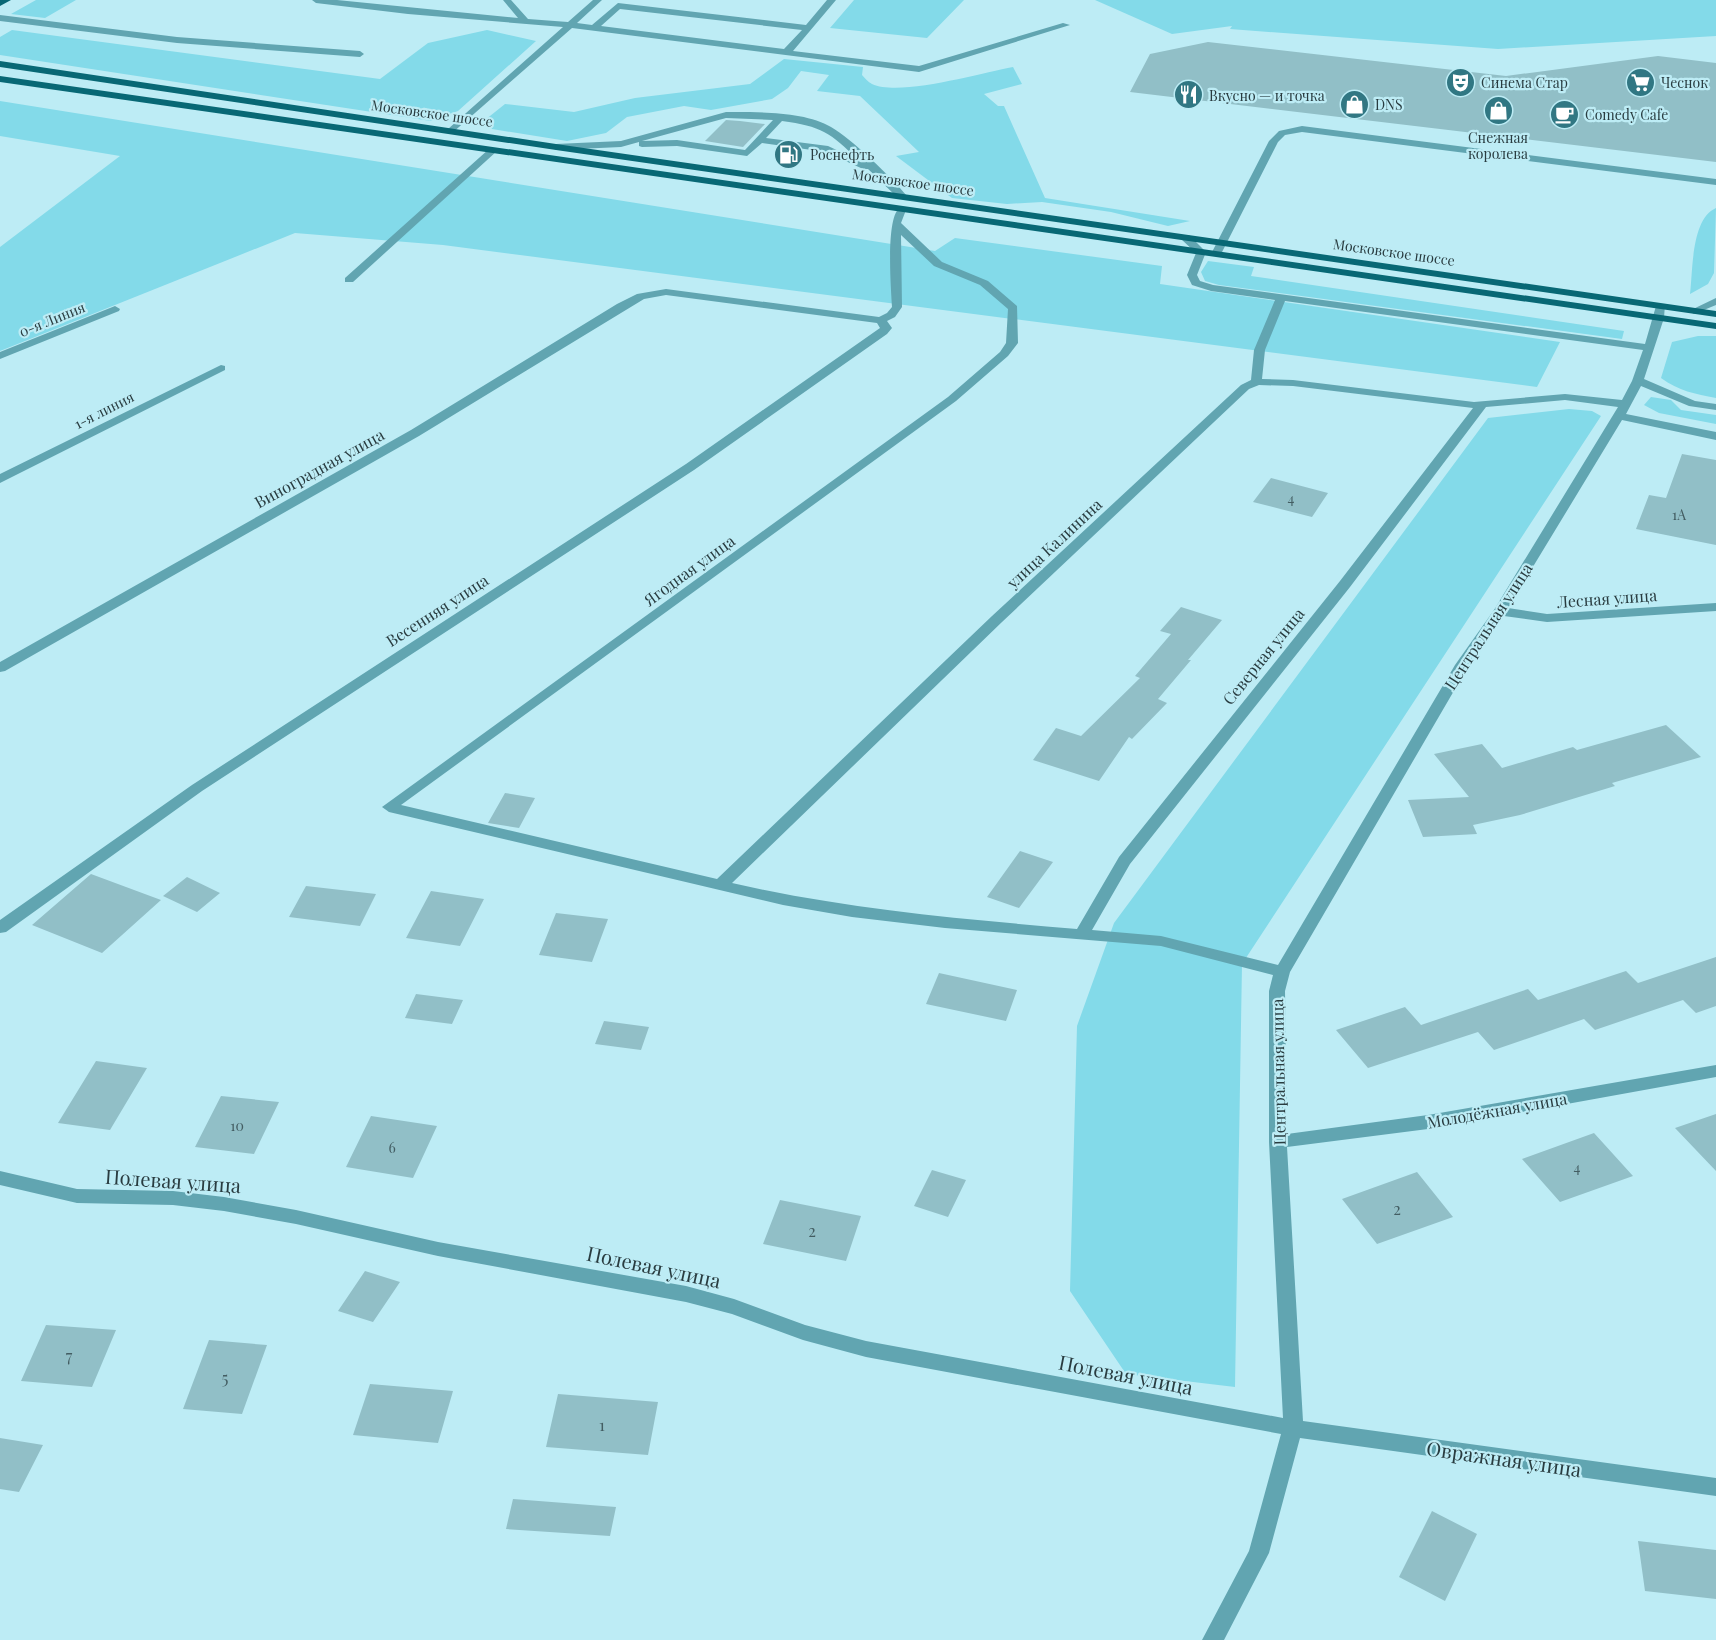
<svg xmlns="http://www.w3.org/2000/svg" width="1716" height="1640" font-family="'Playfair Display',serif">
<rect width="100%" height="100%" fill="#bdecf5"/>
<path fill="#83dae9" d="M 36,0 L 76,0 L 45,18 L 11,14 Z
M 854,0 L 964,0 L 927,38 L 830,28 Z
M 1095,0 L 1716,0 L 1716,36 L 1498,49 L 1230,29 L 1232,26 L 1172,34 Z
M 12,30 L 380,79 L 428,43 L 487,30 L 536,41 L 458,111 L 431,121 L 0,55 L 0,37 Z
M 784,59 L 863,67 L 862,75 C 865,78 868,82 872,84 C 900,97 980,73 1013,67 L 1022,84 L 984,94 L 998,106 L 1004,106 L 1045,198 L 1190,221 L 1168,226 L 1111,212 L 1042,202 L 1007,204 L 952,198 L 896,156 L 919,152 L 860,96 L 817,91 L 829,75 L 801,71 L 788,88 L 772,99 L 711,110 L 684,106 L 627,117 L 606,133 L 567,141 L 492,129 L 485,120 L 505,104 L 574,112 L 635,98 L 750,84 Z
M 0,101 L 935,251 L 955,238 L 1162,266 L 1160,284 L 1560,342 L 1537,387 L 443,245 L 295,233 L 0,351 L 0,247 L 120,156 L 0,136 Z
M 1716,208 L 1714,273 L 1708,284 L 1690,294 C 1693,270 1691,219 1716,208 Z
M 1208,261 L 1254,267 L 1251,276 L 1624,331 L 1622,339 L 1219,285 L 1205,281 L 1201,272 Z
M 1698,336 L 1716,336 L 1716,398 C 1695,394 1679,391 1661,378 L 1672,342 Z
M 1651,397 L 1671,400 L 1681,410 L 1716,415 L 1716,424 L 1659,413 L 1644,405 Z
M 1569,409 L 1592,411 L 1601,416 L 1242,964 L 1235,1387 L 1126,1374 L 1070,1291 L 1077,1026 L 1114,923 L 1488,418 Z"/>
<path fill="#91bfc7" d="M 1208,42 L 1506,76 L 1658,56 L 1716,63 L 1716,162 L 1130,92 L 1150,54 Z
M 726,120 L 740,121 L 765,124 L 743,147 L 705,141 Z
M 1682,454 L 1716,460 L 1716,545 L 1636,529 L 1649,495 L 1666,498 Z
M 1271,478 L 1328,493 L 1312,517 L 1253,502 Z
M 1181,607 L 1222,620 L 1188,660 L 1191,660 L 1158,699 L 1167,703 L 1132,739 L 1129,737 L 1099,781 L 1033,760 L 1056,728 L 1081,736 L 1140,678 L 1135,676 L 1171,634 L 1160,631 Z
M 1666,725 L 1701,757 L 1612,783 L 1615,786 L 1520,815 L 1473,825 L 1477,834 L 1423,837 L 1408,800 L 1469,797 L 1434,754 L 1482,744 L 1502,768 L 1573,747 L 1577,750 Z
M 505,793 L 535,798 L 519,828 L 488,823 Z
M 1020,851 L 1053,862 L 1019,908 L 987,897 Z
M 91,874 L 161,900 L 102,953 L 32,925 Z
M 187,877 L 220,893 L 197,912 L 163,896 Z
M 306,886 L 376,894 L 360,926 L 289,917 Z
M 431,891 L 484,899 L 460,946 L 406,938 Z
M 556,913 L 608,919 L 592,962 L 539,955 Z
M 1716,957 L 1716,1006 L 1696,1013 L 1683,1000 L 1595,1030 L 1584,1019 L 1494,1050 L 1478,1032 L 1368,1068 L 1336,1030 L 1405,1007 L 1421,1025 L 1528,989 L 1538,1000 L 1626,971 L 1638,983 Z
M 939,973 L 1017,990 L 1006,1021 L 926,1004 Z
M 416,994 L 463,1000 L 452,1024 L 405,1018 Z
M 604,1021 L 649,1027 L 641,1050 L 595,1044 Z
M 96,1061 L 147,1068 L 110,1130 L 58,1123 Z
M 221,1096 L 279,1102 L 254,1154 L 195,1147 Z
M 1716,1114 L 1716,1171 L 1675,1128 Z
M 371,1116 L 437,1126 L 413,1178 L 346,1167 Z
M 1594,1133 L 1633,1176 L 1560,1202 L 1522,1159 Z
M 932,1170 L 966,1180 L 948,1217 L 914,1206 Z
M 1417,1172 L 1453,1217 L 1377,1244 L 1342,1199 Z
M 780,1200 L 861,1216 L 846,1261 L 763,1244 Z
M 365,1271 L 400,1282 L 373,1322 L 338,1311 Z
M 46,1325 L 116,1330 L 92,1387 L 21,1381 Z
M 209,1340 L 267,1345 L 242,1414 L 183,1409 Z
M 370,1384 L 453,1391 L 438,1443 L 353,1435 Z
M 558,1394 L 658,1402 L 648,1455 L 546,1447 Z
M 0,1438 L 43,1445 L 19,1492 L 0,1489 Z
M 513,1499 L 616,1507 L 610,1536 L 506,1529 Z
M 1432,1511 L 1477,1534 L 1445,1601 L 1399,1577 Z
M 1638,1541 L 1716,1550 L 1716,1599 L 1645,1591 Z"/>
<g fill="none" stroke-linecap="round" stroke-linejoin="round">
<path fill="#61a5b1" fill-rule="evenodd" d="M 312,0 L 337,0 L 518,18 L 503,0 L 511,0 L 528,19 L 568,22 L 593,0 L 602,0 L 577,23 L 592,25 L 618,3 L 806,25 L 827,0 L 836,0 L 793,51 L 919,66 L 1063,23 L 1070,25 L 919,72 L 572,28 L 451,134 L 448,133 L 448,129 L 563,27 L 408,14 L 316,3 ZM 620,9 L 802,30 L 784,49 L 601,26 Z
M 0,15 L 177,37 L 360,51 L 364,54 L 360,57 L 177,43 L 0,21 Z
M 726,112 C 756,112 805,111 831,127 C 851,138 892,178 907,196 L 898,198 L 868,169 L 863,169 L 826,152 L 762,143 L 747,156 L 677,146 L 642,147 L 639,146 L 639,142 L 621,147 L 556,150 L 551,147 L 556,144 L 621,141 ZM 726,118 L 773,120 L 745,150 L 677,140 L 642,141 ZM 782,121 C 821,126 831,133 858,160 L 828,146 L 766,138 Z
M 1302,126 L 1716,179 L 1716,185 L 1302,132 L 1285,135 L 1278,142 L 1221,254 L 1212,256 L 1211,254 L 1269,141 L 1279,131 Z
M 489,149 L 497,151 L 353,282 L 345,282 L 345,278 Z
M 901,207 L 906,210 L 901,223 L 942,262 L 988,281 L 1017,306 L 1018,343 L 1008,356 L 956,401 L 401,805 L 717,879 L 992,616 L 1241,385 L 1251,380 L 1254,350 L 1275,300 L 1211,291 L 1192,285 L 1187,275 L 1196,253 L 1181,239 L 1181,235 L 1189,235 L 1206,252 L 1197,275 L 1200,281 L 1213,285 L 1645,344 L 1656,306 L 1657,304 L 1665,304 L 1664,318 L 1644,379 L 1695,401 L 1716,404 L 1716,410 L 1689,406 L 1641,386 L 1626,414 L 1716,432 L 1716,440 L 1622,420 L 1508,608 L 1547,614 L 1716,603 L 1716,611 L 1547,622 L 1504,616 L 1469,665 L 1290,972 L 1285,991 L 1287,1134 L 1428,1115 L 1716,1065 L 1716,1077 L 1428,1129 L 1287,1147 L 1303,1421 L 1716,1478 L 1716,1496 L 1300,1438 L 1269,1553 L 1224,1640 L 1202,1640 L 1249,1551 L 1281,1434 L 866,1357 L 803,1340 L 732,1314 L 686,1302 L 438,1256 L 296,1224 L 224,1211 L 173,1205 L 77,1203 L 0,1185 L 0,1171 L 77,1189 L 173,1191 L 224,1197 L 296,1210 L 438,1242 L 686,1286 L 734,1299 L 805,1325 L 866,1341 L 1283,1418 L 1269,1142 L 1269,991 L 1273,975 L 1161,946 L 945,928 L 852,917 L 783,905 L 389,812 L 382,807 L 948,397 L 1000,352 L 1006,343 L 1008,309 L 980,285 L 934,266 L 901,235 L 902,307 L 895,317 L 887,321 L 892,328 L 887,334 L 694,470 L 202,791 L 6,932 L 0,933 L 0,920 L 192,785 L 686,464 L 880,328 L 877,323 L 666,295 L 644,299 L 419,436 L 5,671 L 0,672 L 0,662 L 411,430 L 617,304 L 637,294 L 666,289 L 879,317 L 887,313 L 892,307 C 891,289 885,214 901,207 ZM 1285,301 L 1643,350 L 1632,381 L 1622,400 L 1565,394 L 1474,402 L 1293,380 L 1262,379 L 1265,350 ZM 1259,385 L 1293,386 L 1473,408 L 1340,581 L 1119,857 L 1077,929 C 961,919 846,909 732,883 L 1002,622 L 1249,389 ZM 1565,400 L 1618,407 L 1494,610 L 1455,665 L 1278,965 L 1161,936 L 1092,930 L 1130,864 L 1350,587 L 1486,407 Z
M 1716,298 L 1716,305 L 1694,314 L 1689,311 Z
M 115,306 L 120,309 L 119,311 L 0,359 L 0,352 Z
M 221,365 L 225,366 L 225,370 L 0,483 L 0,474 Z"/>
<path fill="#086875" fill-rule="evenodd" d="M 0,0 L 11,0 L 0,6 Z
M 0,61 L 556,144 L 1716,311 L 1716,317 L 556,150 L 0,67 Z
M 0,76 L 1716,323 L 1716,329 L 0,82 Z"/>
</g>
<defs>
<symbol id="theatre-disc" viewBox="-11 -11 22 22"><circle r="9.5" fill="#317783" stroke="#bdecf5"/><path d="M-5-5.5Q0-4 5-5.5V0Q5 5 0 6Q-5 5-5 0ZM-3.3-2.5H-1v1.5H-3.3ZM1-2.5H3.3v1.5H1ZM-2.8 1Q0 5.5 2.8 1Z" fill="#fff"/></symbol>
<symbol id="supermarket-disc" viewBox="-11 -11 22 22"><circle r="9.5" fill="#317783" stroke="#bdecf5"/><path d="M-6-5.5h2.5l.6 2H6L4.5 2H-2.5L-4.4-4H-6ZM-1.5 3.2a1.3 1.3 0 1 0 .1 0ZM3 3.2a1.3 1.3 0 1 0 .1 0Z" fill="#fff"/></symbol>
<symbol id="restaurant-disc" viewBox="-11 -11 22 22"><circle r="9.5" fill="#317783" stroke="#bdecf5"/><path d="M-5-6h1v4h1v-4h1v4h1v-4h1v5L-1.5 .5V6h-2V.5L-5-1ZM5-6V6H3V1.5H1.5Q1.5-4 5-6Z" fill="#fff"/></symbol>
<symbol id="shop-disc" viewBox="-11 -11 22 22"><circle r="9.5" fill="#317783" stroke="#bdecf5"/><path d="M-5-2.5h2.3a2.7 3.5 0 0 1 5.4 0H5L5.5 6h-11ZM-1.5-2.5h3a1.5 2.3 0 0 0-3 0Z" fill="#fff"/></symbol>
<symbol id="cafe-disc" viewBox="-11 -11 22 22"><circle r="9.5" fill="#317783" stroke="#bdecf5"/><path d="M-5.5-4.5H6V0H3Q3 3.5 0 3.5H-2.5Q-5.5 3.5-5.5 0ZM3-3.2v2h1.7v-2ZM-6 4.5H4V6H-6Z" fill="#fff"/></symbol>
<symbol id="fuel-disc" viewBox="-11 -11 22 22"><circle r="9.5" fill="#317783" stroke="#bdecf5"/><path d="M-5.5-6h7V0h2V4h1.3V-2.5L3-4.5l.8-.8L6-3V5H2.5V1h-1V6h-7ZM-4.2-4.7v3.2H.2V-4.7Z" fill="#fff"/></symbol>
</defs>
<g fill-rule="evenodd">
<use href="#theatre-disc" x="1444" y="66" width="33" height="33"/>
<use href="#supermarket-disc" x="1624" y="66" width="33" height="33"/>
<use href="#restaurant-disc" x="1172" y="78" width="33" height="33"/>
<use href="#shop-disc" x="1338" y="88" width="33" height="33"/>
<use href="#shop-disc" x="1482" y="94" width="33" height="33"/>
<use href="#cafe-disc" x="1548" y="98" width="33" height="33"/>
<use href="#fuel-disc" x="772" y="138" width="33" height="33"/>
</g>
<g text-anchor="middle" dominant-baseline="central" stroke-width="4.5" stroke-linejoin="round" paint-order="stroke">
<g font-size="14" fill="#293c40" stroke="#bdecf5" text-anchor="start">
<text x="1481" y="82">Синема Стар</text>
<text x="1661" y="82">Чеснок</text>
<text x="1209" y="95">Вкусно — и точка</text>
<text x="1375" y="104">DNS</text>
<text x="1585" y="114">Comedy Cafe</text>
<text x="1498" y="137" text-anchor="middle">Снежная<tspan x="1498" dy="16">королева</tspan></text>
<text x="810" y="154">Роснефть</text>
</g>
<g font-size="14" fill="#293c40" stroke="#bdecf5">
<text transform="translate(432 113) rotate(8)">Московское шоссе</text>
<text transform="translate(913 182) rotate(8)">Московское шоссе</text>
<text transform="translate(1394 252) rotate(8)">Московское шоссе</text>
<text transform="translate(52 319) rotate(-22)">0-я Линия</text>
<text transform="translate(104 410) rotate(-27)">1-я линия</text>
</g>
<g font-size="14" fill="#435d62">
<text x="1291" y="498">4</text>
<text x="1679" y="514">1А</text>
<text x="237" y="1125">10</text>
<text x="392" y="1147">6</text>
<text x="1577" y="1167">4</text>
</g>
<g font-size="16" fill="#293c40" stroke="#bdecf5">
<text transform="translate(319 468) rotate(-29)">Виноградная улица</text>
<text transform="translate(1054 543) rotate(-43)">улица Калинина</text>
<text transform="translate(689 570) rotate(-36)">Ягодная улица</text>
<text transform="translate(1607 598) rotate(-4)">Лесная улица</text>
<text transform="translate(437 610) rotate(-33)">Весенняя улица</text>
<text transform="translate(1488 626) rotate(-57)">Центральная улица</text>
<text transform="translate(1263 656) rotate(-51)">Северная улица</text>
<text transform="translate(1278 1072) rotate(-91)">Центральная улица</text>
<text transform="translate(1497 1110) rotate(-10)">Молодёжная улица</text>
</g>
<g font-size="16" fill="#435d62">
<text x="1397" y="1208">2</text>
<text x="812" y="1230">2</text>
<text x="69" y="1355">7</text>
<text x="225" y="1377">5</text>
<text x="602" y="1424">1</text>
</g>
<g font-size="20" fill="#293c40" stroke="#bdecf5">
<text transform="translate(173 1180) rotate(4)">Полевая улица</text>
<text transform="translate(654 1266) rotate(12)">Полевая улица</text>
<text transform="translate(1126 1374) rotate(11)">Полевая улица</text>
<text transform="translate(1504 1458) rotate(8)">Овражная улица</text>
</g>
</g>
</svg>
